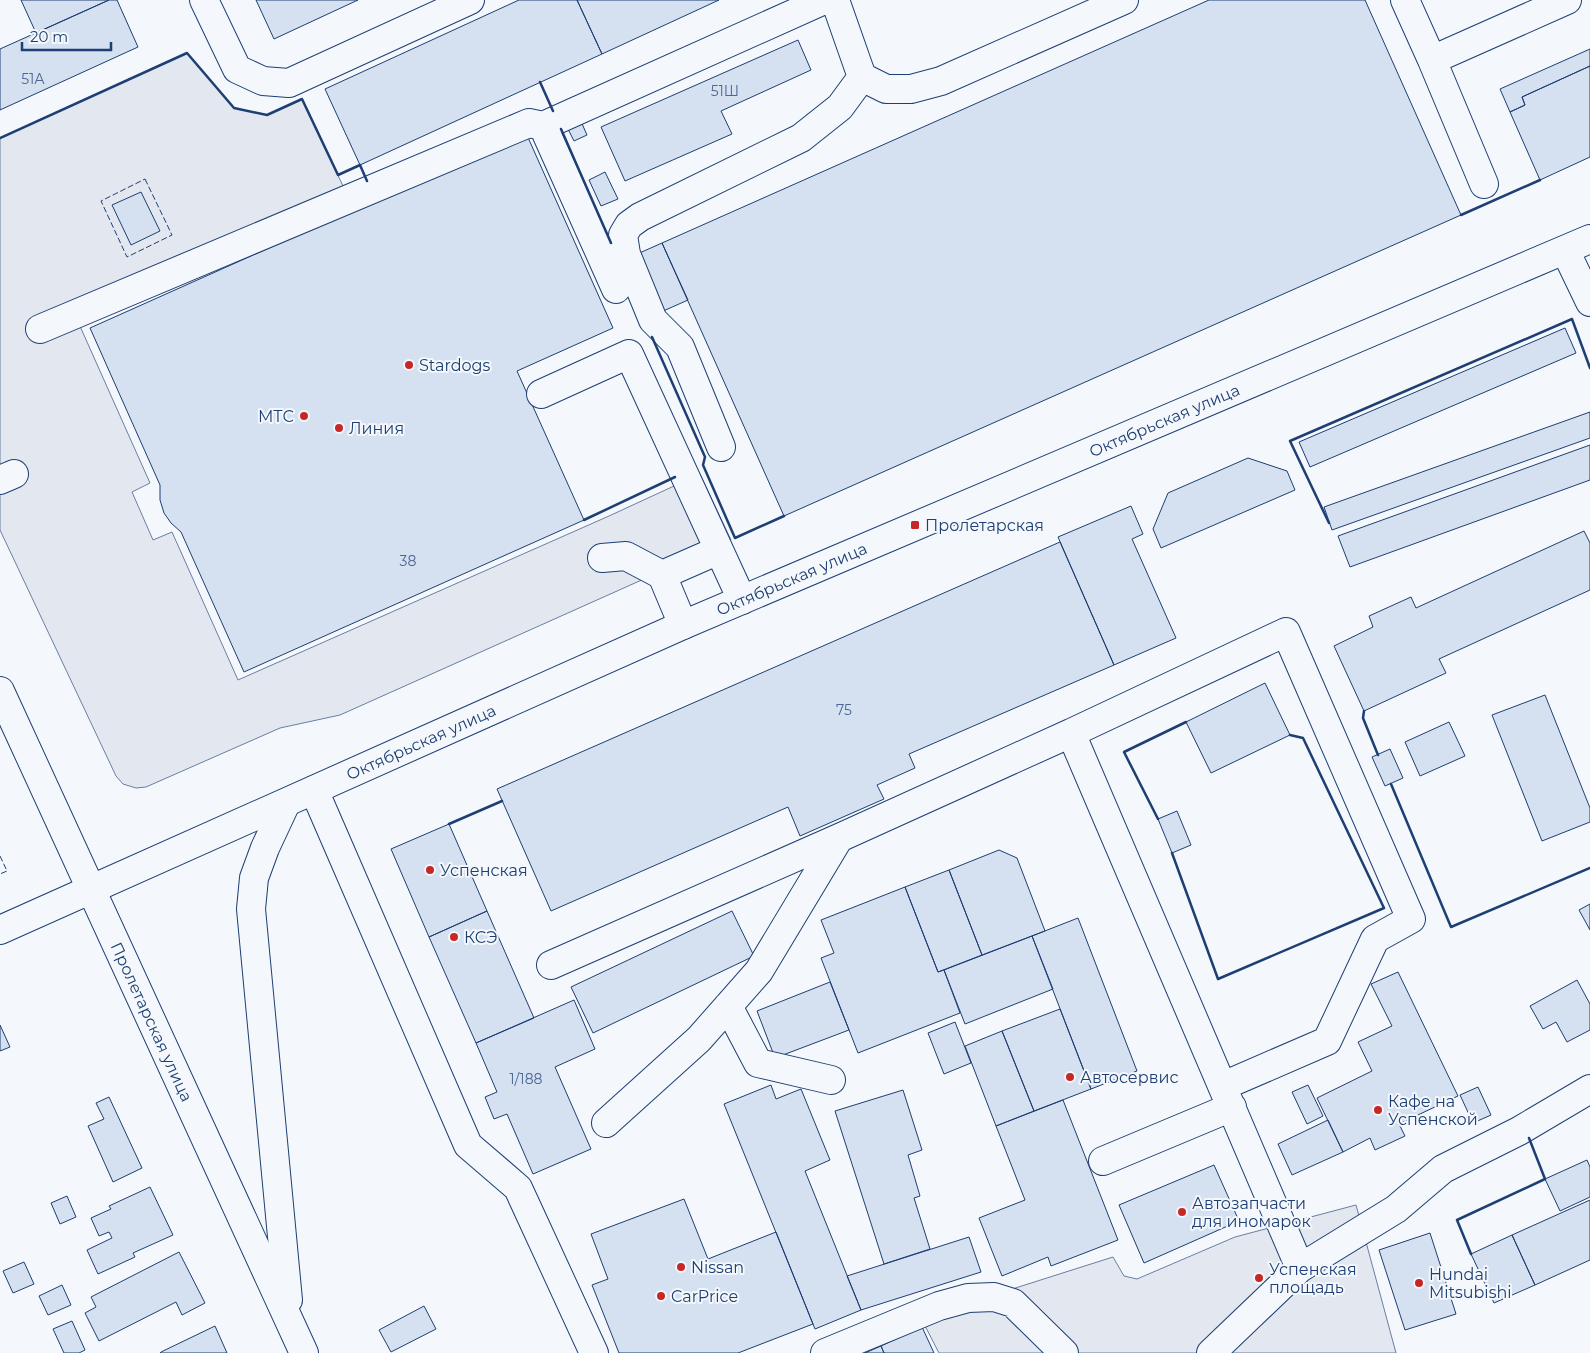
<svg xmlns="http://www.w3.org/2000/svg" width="1590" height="1353" font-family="Montserrat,sans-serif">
<rect width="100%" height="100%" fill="#f4f7fb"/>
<path fill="#e3e8f0" stroke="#687fa3" d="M 187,53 L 234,108 L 267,115 L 302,99 L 351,203 L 79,324 L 150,483 L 132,492 L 153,540 L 172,532 L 238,680 L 609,516 L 700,474 L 731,540 L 340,715 L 280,728 L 146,787 L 136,788 L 123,784 L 116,776 L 0,530 L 0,138 Z
M 1356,1205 L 1396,1353 L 939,1353 L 921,1318 L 1113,1257 L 1124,1276 L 1137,1279 L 1235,1237 Z"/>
<path fill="#d5e0f0" stroke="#1d3f73" d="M 21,0 L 109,0 L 36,33 Z
M 109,0 L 117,0 L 138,47 L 0,110 L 0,49 Z
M 256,0 L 358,0 L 274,39 Z
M 519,0 L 577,0 L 602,54 L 360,165 L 325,89 Z
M 577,0 L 719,0 L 602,54 Z
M 1209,0 L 1365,0 L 1461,215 L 784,516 L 662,243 Z
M 798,40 L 811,70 L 721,111 L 732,134 L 625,181 L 601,127 Z
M 1590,49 L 1590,66 L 1522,97 L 1525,105 L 1510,112 L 1500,89 Z
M 1590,66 L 1590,157 L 1540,180 L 1510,112 L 1525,105 L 1522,97 Z
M 579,117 L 587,135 L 574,141 L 565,123 Z
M 526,133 L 613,328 L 517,371 L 584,520 L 244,672 L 181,532 L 171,523 L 164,513 L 160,500 L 160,485 L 90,328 Z
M 605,172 L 618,199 L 601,206 L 589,180 Z
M 141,192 L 160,231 L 131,245 L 112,205 Z
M 662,243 L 688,300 L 661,312 L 635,255 Z
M 1565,328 L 1576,353 L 1310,467 L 1299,442 Z
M 1590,412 L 1590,438 L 1332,530 L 1324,507 Z
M 1590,445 L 1590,480 L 1350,567 L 1338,536 Z
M 1248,458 L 1287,471 L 1295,490 L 1161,548 L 1153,529 L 1168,493 Z
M 1131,506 L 1143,534 L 1132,539 L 1176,638 L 1114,665 L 1058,537 Z
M 1584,531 L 1590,543 L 1590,590 L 1439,659 L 1446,673 L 1364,711 L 1334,646 L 1373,627 L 1369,616 L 1411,597 L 1416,608 Z
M 1060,542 L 1114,665 L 909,754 L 915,768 L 877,785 L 884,799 L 800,836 L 788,807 L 551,911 L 497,789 Z
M 1265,683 L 1290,735 L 1211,773 L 1186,722 Z
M 1545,695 L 1590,808 L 1590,822 L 1542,841 L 1492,715 Z
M 1449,722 L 1465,756 L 1420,776 L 1405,742 Z
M 1390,749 L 1403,778 L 1385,786 L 1372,757 Z
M 1177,811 L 1191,845 L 1172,853 L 1158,819 Z
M 449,824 L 487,911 L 429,937 L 391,849 Z
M 999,850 L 1017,858 L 1045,931 L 982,955 L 949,870 Z
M 949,870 L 982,955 L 938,972 L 905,887 Z
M 905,887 L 938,972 L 944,970 L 960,1013 L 858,1053 L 821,958 L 834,953 L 821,920 Z
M 1590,904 L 1590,930 L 1579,910 Z
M 487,911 L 534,1018 L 476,1043 L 429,937 Z
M 732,911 L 754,956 L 593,1033 L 571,987 Z
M 1078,918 L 1137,1071 L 1091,1089 L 1032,936 Z
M 1032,936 L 1053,989 L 965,1024 L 944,970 Z
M 1398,972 L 1458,1096 L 1399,1124 L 1405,1136 L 1375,1150 L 1370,1138 L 1343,1152 L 1317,1098 L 1372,1071 L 1358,1042 L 1392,1026 L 1371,984 Z
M 1577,980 L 1590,1004 L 1590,1030 L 1567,1042 L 1556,1022 L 1543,1029 L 1530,1006 Z
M 830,982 L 849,1030 L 775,1058 L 757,1011 Z
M 574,1000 L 595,1049 L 555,1067 L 591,1149 L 533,1174 L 507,1114 L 494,1119 L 485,1097 L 497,1092 L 476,1043 Z
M 1060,1009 L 1091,1089 L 1034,1111 L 1002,1031 Z
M 955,1022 L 971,1063 L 944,1074 L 928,1033 Z
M 0,1025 L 10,1047 L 0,1051 Z
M 1002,1031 L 1034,1111 L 996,1126 L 965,1046 Z
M 771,1085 L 776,1099 L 801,1089 L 830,1160 L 805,1171 L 861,1310 L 815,1329 L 724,1104 Z
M 1308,1085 L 1323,1116 L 1307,1124 L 1292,1092 Z
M 1478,1087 L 1491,1115 L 1473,1123 L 1460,1095 Z
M 903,1090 L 922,1150 L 908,1155 L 920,1196 L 914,1198 L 930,1249 L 884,1264 L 835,1111 Z
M 109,1097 L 142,1168 L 113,1182 L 88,1126 L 104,1119 L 96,1103 Z
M 1063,1100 L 1118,1240 L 1051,1266 L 1048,1257 L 1002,1276 L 979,1218 L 1025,1200 L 996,1126 Z
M 1328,1120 L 1343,1152 L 1292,1175 L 1278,1144 Z
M 1587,1160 L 1590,1167 L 1590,1197 L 1560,1211 L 1545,1179 Z
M 1214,1165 L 1239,1221 L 1144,1263 L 1119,1205 Z
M 150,1187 L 173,1235 L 133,1253 L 135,1257 L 98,1274 L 87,1250 L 112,1238 L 109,1232 L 99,1236 L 91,1218 L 111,1209 L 109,1206 Z
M 67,1196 L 76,1217 L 60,1224 L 51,1203 Z
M 684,1199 L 708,1259 L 776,1232 L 813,1324 L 738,1353 L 619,1353 L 592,1285 L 608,1279 L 591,1234 Z
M 1590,1200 L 1590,1260 L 1535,1285 L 1512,1235 Z
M 1430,1233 L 1456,1314 L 1405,1330 L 1379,1250 Z
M 1512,1235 L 1535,1285 L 1494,1303 L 1471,1254 Z
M 969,1237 L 981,1272 L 861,1310 L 847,1276 Z
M 179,1252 L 205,1303 L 182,1315 L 176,1302 L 99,1341 L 85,1313 L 96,1307 L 91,1297 Z
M 24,1262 L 34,1284 L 13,1293 L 3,1271 Z
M 62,1285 L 71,1305 L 48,1315 L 39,1296 Z
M 424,1306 L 436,1329 L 391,1352 L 379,1330 Z
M 72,1321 L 85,1350 L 79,1353 L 64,1353 L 53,1329 Z
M 215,1326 L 227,1353 L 160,1353 L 161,1352 Z
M 922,1327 L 934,1353 L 884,1353 L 881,1346 Z
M 881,1346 L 884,1353 L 865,1353 Z"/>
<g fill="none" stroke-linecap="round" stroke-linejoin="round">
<defs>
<path id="minor" d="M 204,0 L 237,69 L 263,81 L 289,83 L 470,0
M 835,0 L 862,77
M 1405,0 L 1432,60 L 1567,0
M 1432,60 L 1484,184
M 543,126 L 616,289
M 1565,250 L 1590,302
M 40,329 L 529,123 L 543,126 L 824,0
M 541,394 L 629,354 L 742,600
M 721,447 L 680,347 L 653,320 L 626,254 L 623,235 L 629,225 L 640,217 L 801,138 L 840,107 L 862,77 L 886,89 L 911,89 L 941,81 L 1124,0
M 0,480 L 14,474
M 602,558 L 626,556 L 662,575 L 683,625
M 662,575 L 719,550
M 314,790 L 468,1145 L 518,1188 L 594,1353
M 551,965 L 839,838 L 1071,733
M 728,1006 L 758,1063 L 831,1080
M 1223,1086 L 1327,1041 L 1375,939 L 1411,919 L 1286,632 L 1071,733 L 1300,1268
M 606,1123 L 699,1039 L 759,971 L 839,838
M 1103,1161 L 1232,1107
M 825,1353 L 939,1306 L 968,1298 L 994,1297 L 1013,1303 L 1064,1353
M 1211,1353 L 1300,1268 L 1396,1209 L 1443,1169 L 1519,1131 L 1590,1089"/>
<g id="major">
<path id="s1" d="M 0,691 L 304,1353"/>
<path d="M 286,803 L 265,848 L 254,878 L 251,909 L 288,1300"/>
<path id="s2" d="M 0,930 L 683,625 L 1590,239"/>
</g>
</defs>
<use href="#minor" stroke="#1d3f73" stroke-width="30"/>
<use href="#major" stroke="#1d3f73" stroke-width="30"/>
<use href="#minor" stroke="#f4f7fb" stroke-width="28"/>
<use href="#major" stroke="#f4f7fb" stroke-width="28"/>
<path stroke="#1d3f73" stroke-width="1" stroke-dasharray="6 2.5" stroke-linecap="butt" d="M 145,179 L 172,235 L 127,257 L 101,201 Z
M 0,856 L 7,871 L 0,874"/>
<path stroke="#1d3f73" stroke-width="2.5" d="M 540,82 L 553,111
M 561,129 L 611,243
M 0,138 L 187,53 L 234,108 L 267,115 L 302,99 L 338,175 L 360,165 L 367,181
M 1461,215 L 1540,180
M 652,337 L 705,457 L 703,465 L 735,538 L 784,516
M 584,520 L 675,477
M 1329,523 L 1290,441 L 1572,319 L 1590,368
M 1364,711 L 1363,718 L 1378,755
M 1391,784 L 1451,927 L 1590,868
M 1158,819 L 1124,752 L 1186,722
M 449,824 L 502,801
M 1172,853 L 1218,979 L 1384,908 L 1303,738 L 1290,735
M 1471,1254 L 1457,1220 L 1545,1179 L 1529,1138"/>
</g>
<g fill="#c62828" stroke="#f4f7fb" stroke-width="2">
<circle cx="409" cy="365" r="5"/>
<circle cx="304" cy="416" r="5"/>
<circle cx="339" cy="428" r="5"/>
<rect x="910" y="520" width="10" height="10" rx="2.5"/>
<circle cx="430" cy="870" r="5"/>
<circle cx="454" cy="937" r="5"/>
<circle cx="1070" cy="1077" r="5"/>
<circle cx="1378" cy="1110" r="5"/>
<circle cx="1182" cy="1212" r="5"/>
<circle cx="681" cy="1267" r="5"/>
<circle cx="1259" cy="1278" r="5"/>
<circle cx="1419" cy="1283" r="5"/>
<circle cx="661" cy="1296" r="5"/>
</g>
<g text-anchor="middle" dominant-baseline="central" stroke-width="4" stroke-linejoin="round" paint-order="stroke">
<g font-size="14" fill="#4b6792">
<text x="33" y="79">51А</text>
<text x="725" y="91">51Ш</text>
<text x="408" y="561">38</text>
<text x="844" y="710">75</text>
<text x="526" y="1079">1/188</text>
</g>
<g font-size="16" fill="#1d3f73" stroke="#f4f7fb" text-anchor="start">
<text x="419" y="365">Stardogs</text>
<text x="294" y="416" text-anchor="end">МТС</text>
<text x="349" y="428">Линия</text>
<text x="925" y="525">Пролетарская</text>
<text x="440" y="870">Успенская</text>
<text x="464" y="937">КСЭ</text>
<text x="1080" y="1077">Автосервис</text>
<text x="1388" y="1101">Кафе на<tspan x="1388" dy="18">Успенской</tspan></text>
<text x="1192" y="1203">Автозапчасти<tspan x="1192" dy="18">для иномарок</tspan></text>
<text x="691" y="1267">Nissan</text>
<text x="1269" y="1269">Успенская<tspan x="1269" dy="18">площадь</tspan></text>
<text x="1429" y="1274">Hundai<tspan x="1429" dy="18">Mitsubishi</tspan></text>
<text x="671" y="1296">CarPrice</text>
</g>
<g font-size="16" fill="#1d3f73" stroke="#f4f7fb">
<text stroke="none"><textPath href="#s2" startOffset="1271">Октябрьская улица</textPath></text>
<text stroke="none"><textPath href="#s2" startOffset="866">Октябрьская улица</textPath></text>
<text stroke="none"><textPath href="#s2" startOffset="461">Октябрьская улица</textPath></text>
<text stroke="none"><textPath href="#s1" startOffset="364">Пролетарская улица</textPath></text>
</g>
</g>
<path d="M22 42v8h89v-8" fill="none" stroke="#1d3f73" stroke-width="2.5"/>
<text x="30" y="42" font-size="15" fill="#1d3f73" stroke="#f4f7fb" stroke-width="4" paint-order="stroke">20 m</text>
</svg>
